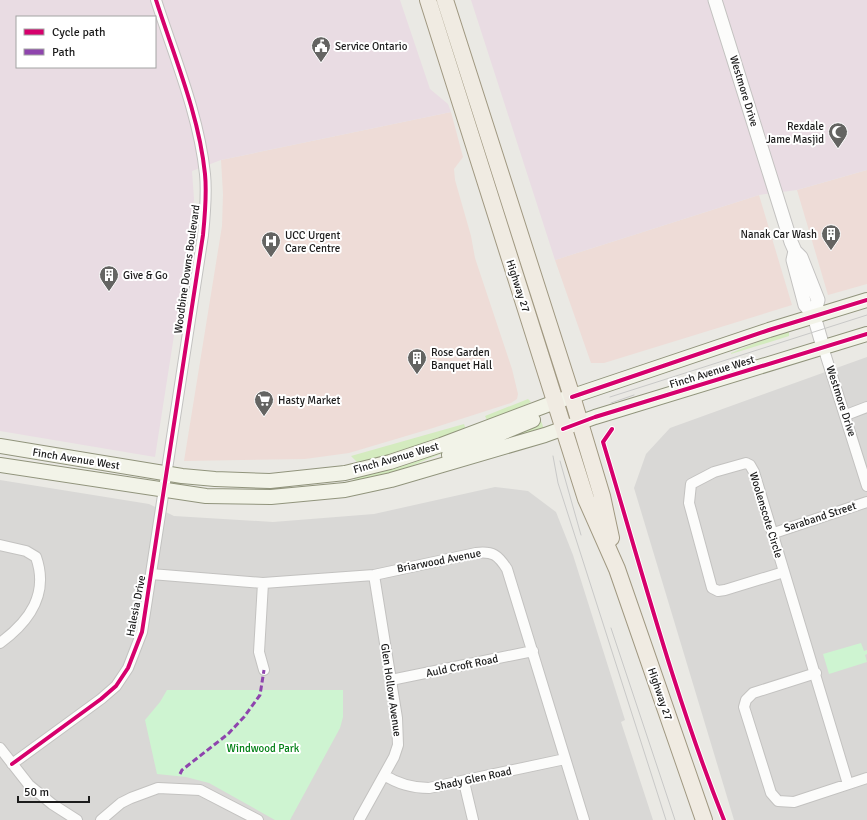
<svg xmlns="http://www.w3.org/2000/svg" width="867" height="820" font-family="Signika,sans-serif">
<rect width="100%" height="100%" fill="#eae9e4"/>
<path fill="#d9d8d6" d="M 867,357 L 867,820 L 734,820 L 634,488 L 646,454 L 670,428 Z
M 0,480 L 149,504 L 174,516 L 273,522 L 374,514 L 495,487 L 528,491 L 556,512 L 573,555 L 625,720 L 621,722 L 653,820 L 0,820 Z"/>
<path fill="#eedcd7" d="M 451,112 L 463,157 L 454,169 L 455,180 L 471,236 L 475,258 L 512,369 L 518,394 L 517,399 L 511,403 L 433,428 L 349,453 L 305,459 L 184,461 L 222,226 L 223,194 L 221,160 Z
M 867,170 L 867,284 L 828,295 L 797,190 Z
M 759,195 L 792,305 L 604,363 L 591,363 L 555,260 Z"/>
<path fill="#e9dce3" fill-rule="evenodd" d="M 0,0 L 400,0 L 430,89 L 448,104 L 451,112 L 221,160 L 192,171 L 194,199 L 191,227 L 155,457 L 0,431 ZM 17,17 L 155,17 L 155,67 L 17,67 Z
M 471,0 L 867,0 L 867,170 L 797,190 L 759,195 L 555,260 Z"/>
<path fill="#d4ebbf" d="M 784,331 L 789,332 L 789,336 L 731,354 L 731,353 Z
M 528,399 L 531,402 L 488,422 L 485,416 Z
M 541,421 L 544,429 L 466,452 Z
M 464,424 L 466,430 L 417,448 L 361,463 L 357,462 L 351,456 Z
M 489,434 L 404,469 L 353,482 L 355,478 L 405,465 Z"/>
<path fill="#cef4d1" d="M 861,643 L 864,651 L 867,650 L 867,654 L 865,655 L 867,662 L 829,674 L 823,654 Z
M 167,690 L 343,690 L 343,717 L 340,728 L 290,820 L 275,820 L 209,783 L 186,777 L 157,774 L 145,720 L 160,702 Z"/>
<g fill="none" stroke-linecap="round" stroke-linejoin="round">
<defs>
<path id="minor" d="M 823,347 L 867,486
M 846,415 L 867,407
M 774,533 L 867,502
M 0,545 L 26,551 L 36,557 C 49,594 30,621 0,643
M 784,572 L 725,590 L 718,591 L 712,588 L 689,503 L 691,484 L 714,472 L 746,463 L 750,465 L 754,472 L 848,784
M 151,574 L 263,583 L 374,575 L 476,553 C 493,551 498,555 507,569 L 584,820
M 263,583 L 259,652 L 264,670
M 816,673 L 753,693 L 746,700 L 744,707 L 771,793 L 778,801 L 794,802 L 867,778
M 391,680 L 533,651
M 0,748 L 29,785 L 52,804 L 77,820
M 12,764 L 101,699 L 116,686 L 128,668 L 142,632 L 203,235 C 205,215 207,194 205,174 C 199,115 174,56 156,0
M 384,775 C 398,784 412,788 429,788 L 565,759
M 464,782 L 473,820
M 101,820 L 121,803 L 131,798 L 158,788 L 200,790 L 258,820
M 359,820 L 394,757 L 398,745 L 397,718 L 374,575"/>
<path id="tertiary" d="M 715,0 L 791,242 L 795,251 L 801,257 L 818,300 L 814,316
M 795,251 L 793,260 L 805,305 L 814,316 L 823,347"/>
<path id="secondary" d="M 0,446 L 182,476 L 215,479 L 270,481 L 345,473 L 390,462 L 441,445 L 555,402 L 769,330 L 867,300
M 449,455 L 533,420
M 0,465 L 206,496 L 271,497 L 345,490 L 391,480 L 545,435 L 595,417 L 867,334"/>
<path id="primary" d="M 428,0 L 586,499 L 617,569 L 704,820
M 445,0 L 574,403 L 602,496 L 611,538"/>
</defs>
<use href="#minor" stroke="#c3c2c0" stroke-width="12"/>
<use href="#tertiary" stroke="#c3c2c0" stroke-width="15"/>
<use href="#secondary" stroke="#91947c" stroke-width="16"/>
<use href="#primary" stroke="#a09881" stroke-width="18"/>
<use href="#minor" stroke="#fcfcfb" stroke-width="10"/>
<use href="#tertiary" stroke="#fcfcfb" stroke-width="13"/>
<use href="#secondary" stroke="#f2f3e8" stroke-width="14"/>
<use href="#primary" stroke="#f0ebe2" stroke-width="16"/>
<path stroke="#c9c9c8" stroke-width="1" d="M 610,397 L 867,315
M 611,403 L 634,395
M 553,456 L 558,483 L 666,820
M 560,461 L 581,535
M 611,628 L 675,820"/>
<path stroke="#8e44ad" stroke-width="3" stroke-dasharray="6 3" stroke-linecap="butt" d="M 180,774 L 182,770 L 228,734 L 244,717 L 260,695 L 264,670"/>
<defs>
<path id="cycleway" d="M 572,397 L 769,330 L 867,300
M 563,429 L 595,417 L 867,334
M 612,429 L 603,442 C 641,568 675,697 724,820
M 12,764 L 101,699 L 116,686 L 128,668 L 142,632 L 203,235 C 205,215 207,194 205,174 C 199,115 174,56 156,0"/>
</defs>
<use href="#cycleway" stroke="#fff" stroke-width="6"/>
<use href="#cycleway" stroke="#d6006c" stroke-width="4"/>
</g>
<defs>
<symbol id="civic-pin" viewBox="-11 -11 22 30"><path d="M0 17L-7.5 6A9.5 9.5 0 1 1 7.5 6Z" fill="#646462" stroke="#fff"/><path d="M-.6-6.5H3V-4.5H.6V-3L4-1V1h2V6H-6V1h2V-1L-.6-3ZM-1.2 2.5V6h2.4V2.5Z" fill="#fff"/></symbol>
<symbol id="mosque-pin" viewBox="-11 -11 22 30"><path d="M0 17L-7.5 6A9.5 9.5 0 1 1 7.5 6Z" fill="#646462" stroke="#fff"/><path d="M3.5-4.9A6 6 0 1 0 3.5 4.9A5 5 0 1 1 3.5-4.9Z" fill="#fff"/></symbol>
<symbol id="building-pin" viewBox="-11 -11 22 30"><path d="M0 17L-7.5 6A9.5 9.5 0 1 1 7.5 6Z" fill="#646462" stroke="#fff"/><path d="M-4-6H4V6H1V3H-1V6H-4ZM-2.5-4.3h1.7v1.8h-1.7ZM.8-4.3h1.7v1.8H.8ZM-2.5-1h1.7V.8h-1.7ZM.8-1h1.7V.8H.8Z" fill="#fff"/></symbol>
<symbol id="hospital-pin" viewBox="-11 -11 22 30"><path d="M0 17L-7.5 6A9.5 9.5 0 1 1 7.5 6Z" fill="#646462" stroke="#fff"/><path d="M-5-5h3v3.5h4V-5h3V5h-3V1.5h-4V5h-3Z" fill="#fff"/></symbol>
<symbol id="supermarket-pin" viewBox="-11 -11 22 30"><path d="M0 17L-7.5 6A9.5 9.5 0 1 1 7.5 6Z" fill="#646462" stroke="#fff"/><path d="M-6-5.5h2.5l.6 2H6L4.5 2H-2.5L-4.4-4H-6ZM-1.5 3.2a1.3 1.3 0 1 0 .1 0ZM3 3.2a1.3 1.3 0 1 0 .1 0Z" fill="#fff"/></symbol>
</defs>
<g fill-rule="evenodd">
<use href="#civic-pin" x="310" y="35" width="22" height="30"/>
<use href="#mosque-pin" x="827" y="121" width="22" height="30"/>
<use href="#building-pin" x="820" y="223" width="22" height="30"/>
<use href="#hospital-pin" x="260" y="230" width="22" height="30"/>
<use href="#building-pin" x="98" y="264" width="22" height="30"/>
<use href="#building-pin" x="406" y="347" width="22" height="30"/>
<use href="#supermarket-pin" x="253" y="389" width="22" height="30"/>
</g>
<g text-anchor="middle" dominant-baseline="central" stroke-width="4" stroke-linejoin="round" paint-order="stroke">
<g font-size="11" fill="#1c1c1c" stroke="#fff" text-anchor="start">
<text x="335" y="46">Service Ontario</text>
<text x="824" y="126" text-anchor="end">Rexdale<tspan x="824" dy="13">Jame Masjid</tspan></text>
<text x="817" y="234" text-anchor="end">Nanak Car Wash</text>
<text x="285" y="235">UCC Urgent<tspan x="285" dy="13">Care Centre</tspan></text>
<text x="123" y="275">Give &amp; Go</text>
<text x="431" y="352">Rose Garden<tspan x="431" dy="13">Banquet Hall</tspan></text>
<text x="278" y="400">Hasty Market</text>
</g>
<g font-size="11" fill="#1c1c1c" stroke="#fff">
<text transform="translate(744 91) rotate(73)">Westmore Drive</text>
<text transform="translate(187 269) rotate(-82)">Woodbine Downs Boulevard</text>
<text transform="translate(518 286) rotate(72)">Highway 27</text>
<text transform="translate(712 372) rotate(-17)">Finch Avenue West</text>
<text transform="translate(841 401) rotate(72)">Westmore Drive</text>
<text transform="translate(396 458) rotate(-16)">Finch Avenue West</text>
<text transform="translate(76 459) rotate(9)">Finch Avenue West</text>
<text transform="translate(766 515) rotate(73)">Woolenscote Circle</text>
<text transform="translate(820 517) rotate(-18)">Saraband Street</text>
<text transform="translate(439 561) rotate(-11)">Briarwood Avenue</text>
<text transform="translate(136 606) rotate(-79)">Halesia Drive</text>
<text transform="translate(462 666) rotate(-12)">Auld Croft Road</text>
<text transform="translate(391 690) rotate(82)">Glen Hollow Avenue</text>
<text transform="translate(660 694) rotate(71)">Highway 27</text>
<text transform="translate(473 779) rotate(-12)">Shady Glen Road</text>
</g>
<g font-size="11" fill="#038016" stroke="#fff">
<text x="263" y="748">Windwood Park</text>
</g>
</g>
<rect x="16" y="16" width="140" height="52" fill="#ffffff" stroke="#a4a4a4"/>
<rect x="24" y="29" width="20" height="6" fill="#d6006c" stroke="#a4a4a4"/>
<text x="52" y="36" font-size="12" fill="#1c1c1c">Cycle path</text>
<rect x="24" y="49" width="20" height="6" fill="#8e44ad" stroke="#a4a4a4"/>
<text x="52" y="56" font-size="12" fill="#1c1c1c">Path</text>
<path d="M18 796v6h71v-6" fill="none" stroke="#1c1c1c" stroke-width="2"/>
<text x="24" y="796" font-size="12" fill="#1c1c1c" stroke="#ffffff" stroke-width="3" paint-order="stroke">50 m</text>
</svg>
